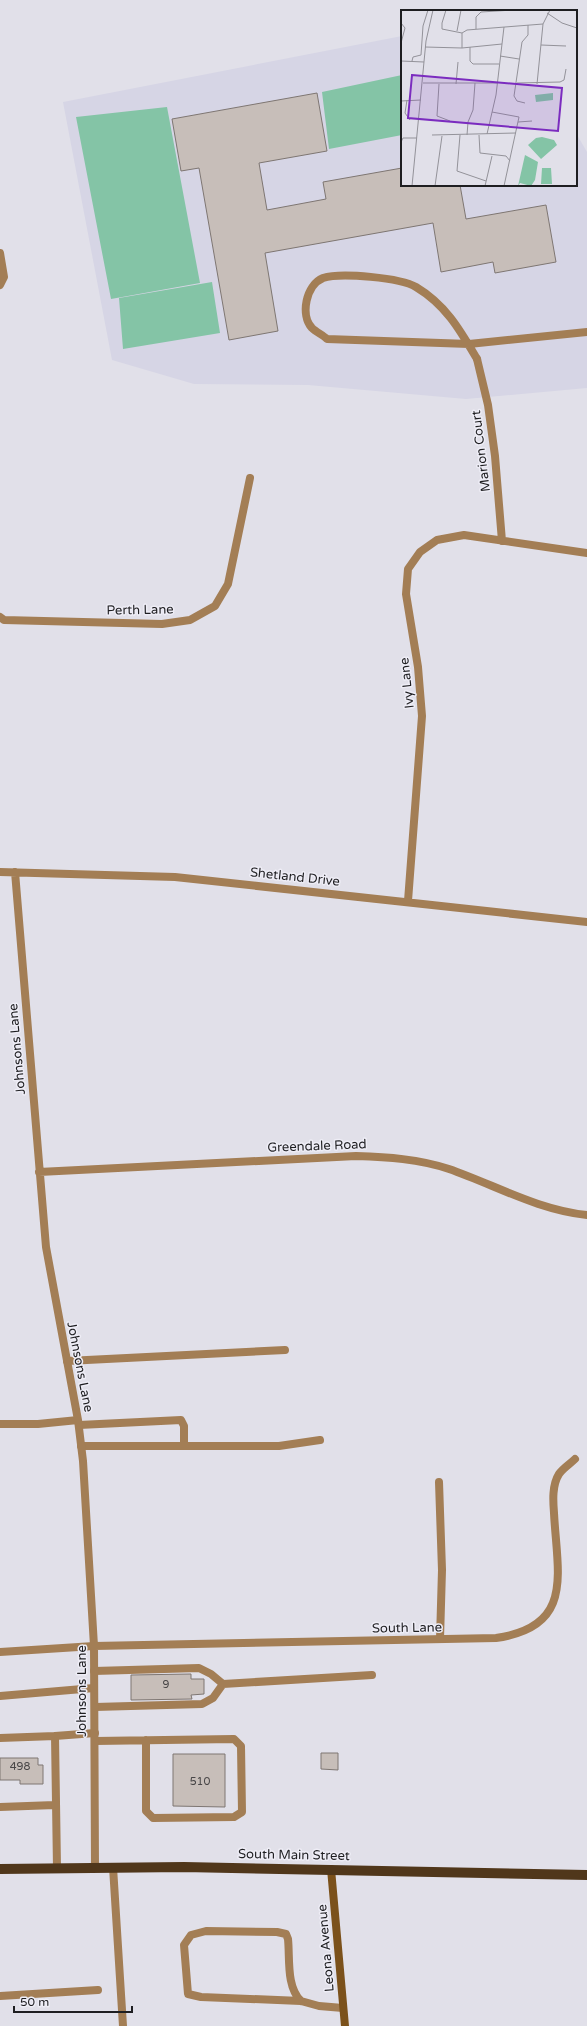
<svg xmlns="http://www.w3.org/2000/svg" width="587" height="2026" font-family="'Varela Round',sans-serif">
<rect width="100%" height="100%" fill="#e1e0e9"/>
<path fill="#d6d5e5" d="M 402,36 L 402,185 L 576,185 L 576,133 L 587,152 L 587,388 L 466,399 L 308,385 L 194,384 L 112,360 L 63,102 Z"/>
<path fill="#84c4a6" d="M 402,75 L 402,135 L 329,149 L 322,92 Z
M 167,107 L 200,283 L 111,299 L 76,117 Z
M 212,282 L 220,333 L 123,349 L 119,298 Z"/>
<path fill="#c7beb9" stroke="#7e7672" d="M 317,93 L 327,151 L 259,163 L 267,210 L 326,199 L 323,182 L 402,168 L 402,185 L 460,185 L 466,219 L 546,205 L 556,262 L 495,273 L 493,262 L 441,272 L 433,223 L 265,253 L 278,331 L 229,340 L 199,168 L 181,171 L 172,119 Z
M 191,1674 L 191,1679 L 204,1679 L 204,1694 L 191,1695 L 192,1699 L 131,1700 L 131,1675 Z
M 321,1753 L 338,1753 L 338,1770 L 321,1769 Z
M 173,1754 L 225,1754 L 225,1807 L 173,1806 Z
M 0,1758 L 38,1758 L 38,1765 L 43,1765 L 43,1784 L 20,1784 L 20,1780 L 0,1780 Z"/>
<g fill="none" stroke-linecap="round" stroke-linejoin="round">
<path stroke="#a37e55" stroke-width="8" d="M 0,253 L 4,277 L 0,285
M 477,359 C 460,330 446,305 416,287 C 401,278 341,272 323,278 C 306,285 300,315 312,328 C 316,332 323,335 327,339 L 469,344 L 587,332
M 67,1361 L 285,1350
M 79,1425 L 181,1420 L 184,1426 L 184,1446
M 81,1446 L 279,1446 L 320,1440
M 439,1482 L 442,1570 L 440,1639
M 0,1652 L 94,1646
M 94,1671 L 199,1668 L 211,1674 L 223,1684 L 213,1698 L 202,1704 L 95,1707
M 223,1684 L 372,1675
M 0,1696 L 94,1688
M 0,1738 L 55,1736
M 95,1741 L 234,1739 L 241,1746 L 242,1812 L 234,1817 L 153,1818 L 146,1811 L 146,1740
M 0,1807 L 55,1805
M 113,1867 L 123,2026
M 57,1868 L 55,1736 L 95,1733
M 0,1996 L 98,1990
M 301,2001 C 286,1987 290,1958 288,1939 L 286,1934 L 277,1932 L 206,1931 L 191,1935 L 184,1945 L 188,1994 L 201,1997 L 301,2001 L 319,2006 L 343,2008"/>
<path stroke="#a37e55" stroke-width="8" d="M 477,359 L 488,405 L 495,456 L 502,541
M 0,617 L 4,620 L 162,624 L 190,620 L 215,606 L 228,584 L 250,478
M 0,872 L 175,877 L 587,922
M 15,872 L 46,1247 L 78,1420 L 83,1461 L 94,1646 L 95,1867
M 408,901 L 422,716 L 418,667 L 406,594 L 408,569 L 420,552 L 437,540 L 464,535 L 587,553
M 39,1172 L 356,1156 C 387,1157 419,1159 449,1169 C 495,1185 538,1210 587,1215
M 0,1424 L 38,1424 L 78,1420
M 94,1646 L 496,1638 C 575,1627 557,1573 554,1513 C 553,1501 552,1485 559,1474 C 563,1468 570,1464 575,1459"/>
<path stroke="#7b511b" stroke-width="8" d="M 331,1869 L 345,2026"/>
<path stroke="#50371b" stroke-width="10" d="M 0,1869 L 184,1867 L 587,1875"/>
</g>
<g text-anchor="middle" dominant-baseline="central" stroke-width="3" stroke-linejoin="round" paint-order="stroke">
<g font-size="11" fill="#484647">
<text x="166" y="1684">9</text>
<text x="20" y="1766">498</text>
<text x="200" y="1781">510</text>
</g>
<g font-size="13" fill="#1e1e21" stroke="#eeedf6">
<text transform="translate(481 451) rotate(-97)">Marion Court</text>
<text transform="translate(140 610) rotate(-1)">Perth Lane</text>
<text transform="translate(407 683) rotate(-96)">Ivy Lane</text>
<text transform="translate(295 877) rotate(6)">Shetland Drive</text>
<text transform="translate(17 1049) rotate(-95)">Johnsons Lane</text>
<text transform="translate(317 1146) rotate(-2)">Greendale Road</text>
<text transform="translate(80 1367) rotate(79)">Johnsons Lane</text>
<text transform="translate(407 1628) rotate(-1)">South Lane</text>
<text transform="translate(82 1691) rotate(-90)">Johnsons Lane</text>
<text transform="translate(294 1855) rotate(1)">South Main Street</text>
<text transform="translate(326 1948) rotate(-95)">Leona Avenue</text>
</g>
</g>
<g transform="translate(401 10)">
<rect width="176" height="176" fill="#e1e0e9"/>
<path d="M 152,83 L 152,90 L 135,92 L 134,85 ZM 141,127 L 153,130 L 156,135 L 140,149 L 127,135 L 135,128 ZM 124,145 L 137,152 L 134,170 L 130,176 L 119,173 L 117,176 ZM 141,158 L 150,158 L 151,174 L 140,174 Z" fill="#84c4a6"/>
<path fill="none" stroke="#939299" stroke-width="1" d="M 45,0 L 41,13 L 41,19 L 61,23M 146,3 L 161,13 L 176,18M 0,13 L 4,18 L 0,33M 75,19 L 75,7 L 80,2 L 112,0M 56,21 L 60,0M 61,23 L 66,20 L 142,14M 61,23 L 61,38M 140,35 L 165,36M 24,37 L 61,38 L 101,34M 69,37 L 69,51 L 72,54 L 98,54M 99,46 L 118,49M 0,51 L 23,52M 11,51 L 12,47 L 20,45 L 22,16 L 27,0M 22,73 L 96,73M 116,73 L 159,72 L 163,70 L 165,59M 38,74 L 36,106 L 49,111M 55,74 L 57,52M 136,74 L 142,14 L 149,0M 6,90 L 4,103 L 9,110M 0,91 L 20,90M 124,93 L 116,91 L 113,86 L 121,32 L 127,25 L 127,15M 91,102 L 118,107 L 103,176M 117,112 L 131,111M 86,124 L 95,85 L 103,17M 31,125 L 115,123M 59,125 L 56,161 L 85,171M 66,125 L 67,112 L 72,100 L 74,73M 78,125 L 79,143 L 105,146 L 109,151M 0,132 L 2,128 L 16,128M 11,176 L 25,31 L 32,0M 34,176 L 41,126M 84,176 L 91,146"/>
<path fill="#7b2cbf" fill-opacity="0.15" stroke="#7b2cbf" stroke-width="2" d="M 11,65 L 161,78 L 157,121 L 7,108 Z"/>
<rect width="176" height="176" fill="none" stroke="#1e1e21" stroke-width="2"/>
</g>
<path d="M14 2006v6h118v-6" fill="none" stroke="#1e1e21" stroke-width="2"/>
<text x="20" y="2006" font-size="12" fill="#1e1e21" stroke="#eeedf6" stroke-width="3" paint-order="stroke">50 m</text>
</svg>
